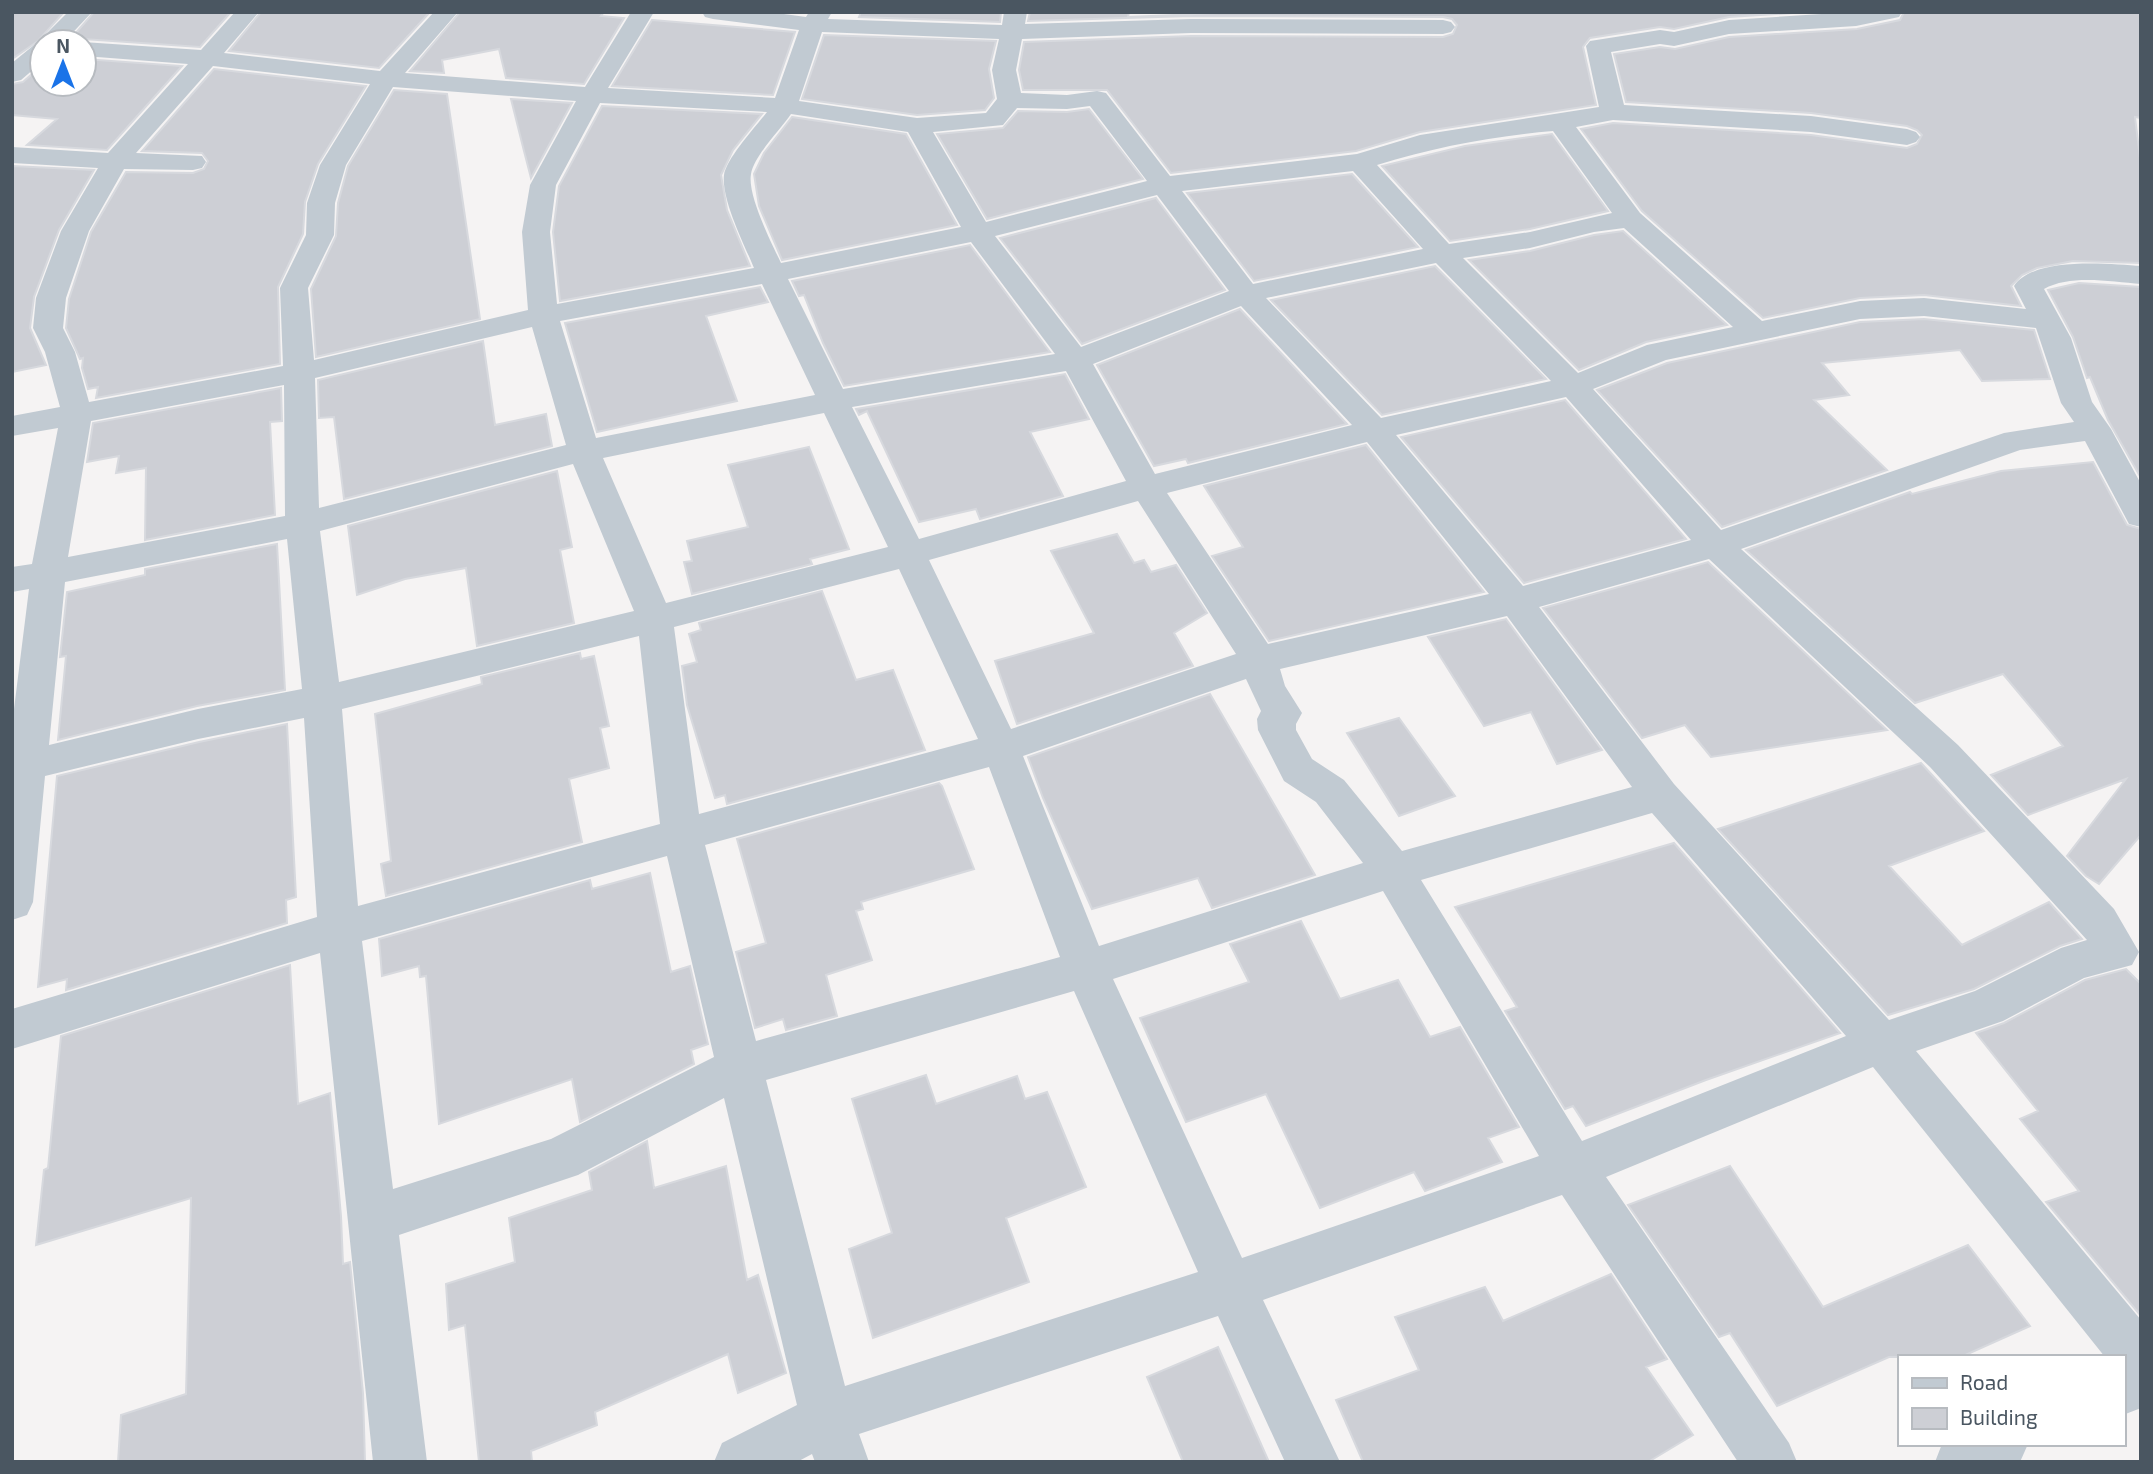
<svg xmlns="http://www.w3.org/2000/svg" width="2153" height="1474" font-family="'Exo 2',sans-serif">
<rect width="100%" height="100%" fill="#f5f3f3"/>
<path fill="#cdcfd5" stroke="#d7d9de" stroke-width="2" d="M 12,12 L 64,12 L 38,41 L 12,59 Z
M 94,12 L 231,12 L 200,47 L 83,39 L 80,42 L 68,42 Z
M 261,12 L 430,12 L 379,68 L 229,51 Z
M 460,12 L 604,12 L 601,16 L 624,18 L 584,84 L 506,78 L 499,49 L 442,60 L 444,73 L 410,71 Z
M 861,12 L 1001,12 L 1000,22 L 859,17 Z
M 1030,12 L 1129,12 L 1128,17 L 1242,12 L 1808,12 L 1729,17 L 1674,29 L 1660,27 L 1590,38 L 1583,47 L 1596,105 L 1420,132 L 1356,151 L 1171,173 L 1107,90 L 1023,90 L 1019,70 L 1024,42 L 1191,36 L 1443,37 L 1453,34 L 1457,25 L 1452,19 L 1443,17 L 1191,16 L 1028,21 Z
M 1904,12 L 2141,12 L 2141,118 L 2135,117 L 2141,166 L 2141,263 L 2073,261 L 2037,268 L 2022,275 L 2011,286 L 2021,306 L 1924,295 L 1860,298 L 1763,318 L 1642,211 L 1581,129 L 1613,123 L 1811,135 L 1907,148 L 1917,144 L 1922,135 L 1917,130 L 1907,126 L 1811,113 L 1626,102 L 1614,54 L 1660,47 L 1675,49 L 1729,37 L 1857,29 L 1900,20 Z
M 652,20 L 737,27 L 795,32 L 773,95 L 612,86 Z
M 824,35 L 996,41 L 989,69 L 994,98 L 985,110 L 917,115 L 802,99 Z
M 84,59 L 182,66 L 107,150 L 27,145 L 57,119 L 12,115 L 12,84 L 23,82 L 42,65 L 42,84 L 84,84 Z
M 214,69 L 366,86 L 318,164 L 305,202 L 303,234 L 278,287 L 280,364 L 96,398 L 98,387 L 88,389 L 82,368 L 83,358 L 80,359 L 66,328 L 69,299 L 91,232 L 126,172 L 193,173 L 204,169 L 208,161 L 202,153 L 142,151 Z
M 394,90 L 447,94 L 480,319 L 316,357 L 311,289 L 336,236 L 338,203 L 348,166 Z
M 511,99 L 572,103 L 531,178 L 524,151 Z
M 602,106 L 762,114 L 733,150 L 721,175 L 727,210 L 750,266 L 560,301 L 553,232 L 559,186 Z
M 1089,109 L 1143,179 L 987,219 L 937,134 L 1003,128 L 1018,111 L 1067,112 Z
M 792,117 L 906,134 L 957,225 L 782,260 L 759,206 L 754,174 L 764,153 Z
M 1552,134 L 1608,211 L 1530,229 L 1450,241 L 1382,166 L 1465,146 Z
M 12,166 L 94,170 L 59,230 L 34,297 L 30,328 L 46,365 L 12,372 Z
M 1352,174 L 1418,247 L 1254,281 L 1187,193 Z
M 1156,198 L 1225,290 L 1082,344 L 1000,238 Z
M 1623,231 L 1727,325 L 1646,342 L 1579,370 L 1469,260 L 1530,251 L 1594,235 Z
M 970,245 L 1050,352 L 844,386 L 823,343 L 804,295 L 799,296 L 792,281 Z
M 1435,266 L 1546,379 L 1382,415 L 1271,300 Z
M 2079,283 L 2141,287 L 2141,478 L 2108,420 L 2090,377 L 2087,378 L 2073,337 L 2048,290 Z
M 760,287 L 768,302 L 706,316 L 737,401 L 597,432 L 565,323 Z
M 1240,309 L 1347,424 L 1188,463 L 1186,459 L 1154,466 L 1097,365 Z
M 1924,319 L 2034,330 L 2050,379 L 1982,381 L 1960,350 L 1822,363 L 1849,395 L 1814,400 L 1887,470 L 1722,527 L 1597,390 L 1667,363 L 1860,322 Z
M 483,341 L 495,425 L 546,414 L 552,446 L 344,499 L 334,417 L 319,418 L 318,380 Z
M 1065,374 L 1089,419 L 1030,432 L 1063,496 L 980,519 L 976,509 L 919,522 L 867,411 L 859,415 L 856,409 Z
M 281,388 L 282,421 L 270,422 L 275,515 L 145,540 L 146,468 L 116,473 L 119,456 L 87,462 L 93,423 Z
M 1565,400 L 1686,539 L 1524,583 L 1401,437 Z
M 1366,445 L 1484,592 L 1269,641 L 1212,556 L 1243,547 L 1204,486 Z
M 809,447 L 849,549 L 810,559 L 812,564 L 692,594 L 684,562 L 692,561 L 687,541 L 748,527 L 728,465 Z
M 2093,462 L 2127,525 L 2141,529 L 2141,835 L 2099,884 L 2086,876 L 2067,856 L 2126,779 L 2028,815 L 1991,775 L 2063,746 L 2003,674 L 1915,703 L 1746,550 L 1910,492 L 1912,494 L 2001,471 Z
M 557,471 L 572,547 L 560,550 L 574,623 L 477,646 L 466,568 L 405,579 L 357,595 L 348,526 Z
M 1117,534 L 1134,563 L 1144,560 L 1151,572 L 1176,565 L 1207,613 L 1174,633 L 1193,666 L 1017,724 L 995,661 L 1094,633 L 1051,551 Z
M 277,544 L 285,690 L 197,706 L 58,740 L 66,656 L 60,657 L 67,592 L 145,575 L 145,569 Z
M 1708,562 L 1887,730 L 1711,757 L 1685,725 L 1642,738 L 1543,608 Z
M 822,591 L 856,680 L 893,670 L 925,750 L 727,804 L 725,795 L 715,798 L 687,705 L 682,666 L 697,662 L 689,634 L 701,630 L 699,623 Z
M 1506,619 L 1602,750 L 1557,764 L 1531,712 L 1484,726 L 1428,637 Z
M 580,653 L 581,659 L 594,656 L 609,726 L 600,728 L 609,768 L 569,779 L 582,842 L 386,896 L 381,864 L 391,861 L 375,714 L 482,684 L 481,677 Z
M 1210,694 L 1315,875 L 1212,908 L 1198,878 L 1092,909 L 1043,798 L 1028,757 Z
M 1399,718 L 1455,796 L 1399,816 L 1347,733 Z
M 287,724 L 296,897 L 286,900 L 287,923 L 66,990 L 67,979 L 38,987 L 57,776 L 199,742 Z
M 1921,763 L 1984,831 L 1889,866 L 1962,945 L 2049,902 L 2082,939 L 2060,946 L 1974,989 L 1888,1015 L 1718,829 Z
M 939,783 L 942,786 L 974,869 L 861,902 L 863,909 L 856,911 L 872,960 L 826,975 L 837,1016 L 786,1030 L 783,1019 L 755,1028 L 736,952 L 766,943 L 737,839 Z
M 1674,843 L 1840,1033 L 1706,1080 L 1586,1126 L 1573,1106 L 1565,1109 L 1505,1011 L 1517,1007 L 1455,907 Z
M 650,873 L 671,972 L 690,966 L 708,1044 L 691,1050 L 694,1064 L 580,1122 L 572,1079 L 439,1124 L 426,976 L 420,977 L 419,966 L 382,976 L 379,939 L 590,880 L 592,889 Z
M 1301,921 L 1340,999 L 1398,980 L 1430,1037 L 1460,1027 L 1519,1127 L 1488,1138 L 1502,1162 L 1425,1191 L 1414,1172 L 1320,1208 L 1266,1094 L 1186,1122 L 1140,1018 L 1249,982 L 1230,944 Z
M 290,965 L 298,1104 L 330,1093 L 341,1216 L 343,1264 L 350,1262 L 363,1393 L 365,1462 L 118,1462 L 121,1415 L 186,1394 L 191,1198 L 36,1245 L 44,1170 L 48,1168 L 61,1036 Z
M 2126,969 L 2141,984 L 2141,1316 L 2046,1202 L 2079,1191 L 2020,1119 L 2038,1111 L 1976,1033 L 2004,1023 L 2085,980 Z
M 926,1075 L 936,1104 L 1017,1076 L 1025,1099 L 1047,1092 L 1086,1187 L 1006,1218 L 1029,1282 L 873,1338 L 849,1249 L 892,1233 L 852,1099 Z
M 647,1141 L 654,1188 L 726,1166 L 747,1280 L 758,1275 L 786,1373 L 738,1393 L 728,1354 L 595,1412 L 597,1425 L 531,1451 L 532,1462 L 479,1462 L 465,1325 L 449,1330 L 446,1284 L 515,1262 L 509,1218 L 592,1190 L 589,1172 Z
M 1730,1166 L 1823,1307 L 1968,1245 L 2030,1326 L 1961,1357 L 1889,1357 L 1777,1406 L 1730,1333 L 1719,1337 L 1628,1205 Z
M 1611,1274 L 1667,1359 L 1646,1367 L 1693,1435 L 1648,1462 L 1363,1462 L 1336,1400 L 1419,1370 L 1395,1317 L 1485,1287 L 1503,1321 Z
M 1218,1347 L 1269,1462 L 1183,1462 L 1147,1377 Z"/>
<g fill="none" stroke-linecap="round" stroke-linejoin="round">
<path fill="#c1cad2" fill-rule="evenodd" d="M 68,12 L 92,12 L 64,42 L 42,42 L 42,62 L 21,80 L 12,82 L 12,63 L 34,45 L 40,43 L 43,37 Z
M 235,12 L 259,12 L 224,53 L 380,71 L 434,12 L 458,12 L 405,73 L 585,87 L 631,12 L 654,12 L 608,88 L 775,98 L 799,30 L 713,19 L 705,17 L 702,12 L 769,12 L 806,17 L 809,12 L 832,12 L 828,19 L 1002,25 L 1004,12 L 1027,12 L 1025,24 L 1191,19 L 1443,20 L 1451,22 L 1455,27 L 1451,32 L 1443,34 L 1191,33 L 1022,39 L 1016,70 L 1021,93 L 1067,95 L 1097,91 L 1106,93 L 1170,176 L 1357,154 L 1420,135 L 1599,107 L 1586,46 L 1590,41 L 1660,30 L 1674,32 L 1729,20 L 1853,12 L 1902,12 L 1899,17 L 1856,26 L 1729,34 L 1674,46 L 1660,44 L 1611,52 L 1624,105 L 1811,116 L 1907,129 L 1916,132 L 1920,137 L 1916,142 L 1907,145 L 1811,132 L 1613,120 L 1576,127 L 1640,213 L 1762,321 L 1860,301 L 1924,298 L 2026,309 L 2014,286 C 2034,256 2109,264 2141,266 L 2141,284 C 2111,282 2071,274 2044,289 L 2071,338 L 2092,402 L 2111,429 L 2141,484 L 2141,527 L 2129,524 L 2085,441 L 2020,450 L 1741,549 L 1958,745 L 2114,909 L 2139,952 L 2132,965 L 2084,978 L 2003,1021 L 1916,1051 L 2141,1320 L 2141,1408 L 2123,1415 L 2123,1357 L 2105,1357 L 1873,1067 L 1606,1177 L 1789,1443 L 1797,1462 L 1738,1462 L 1562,1195 L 1263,1300 L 1340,1462 L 1285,1462 L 1218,1316 L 859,1434 L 869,1462 L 815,1462 L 812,1454 L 797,1462 L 714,1462 L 722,1443 L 797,1405 L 724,1098 L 578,1175 L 399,1235 L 427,1462 L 373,1462 L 320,953 L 12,1049 L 12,1009 L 317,917 L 304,718 L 198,739 L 45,776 L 33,902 L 27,915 L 12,920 L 12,725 L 29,589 L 12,592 L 12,567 L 32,564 L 58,428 L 12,436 L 12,416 L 60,407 L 45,352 L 33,328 L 36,298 L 61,231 L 98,168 L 12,163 L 12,147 L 108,153 L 188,64 L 84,56 L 83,42 L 201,50 ZM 822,32 L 999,39 L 992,70 L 997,99 L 986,113 L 917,118 L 799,101 ZM 213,66 L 370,84 L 320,165 L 307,203 L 306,235 L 280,288 L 283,366 L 89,402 L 75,352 L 63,328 L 66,298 L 89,231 L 124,169 L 193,170 L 202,168 L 206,162 L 202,156 L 136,153 ZM 393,87 L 576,101 L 530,185 L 522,232 L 528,310 L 314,360 L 308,288 L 334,235 L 335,203 L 346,165 ZM 600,103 L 767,112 C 756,126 726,159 724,175 C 721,199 745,246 754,268 L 557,304 L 550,232 L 556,185 ZM 1090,106 L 1147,181 L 986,222 L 933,132 L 1003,125 L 1017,108 L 1067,109 ZM 791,114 L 908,132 L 961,227 L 781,263 C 772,244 747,195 751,174 C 754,156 780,130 791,114 ZM 1553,131 L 1612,213 L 1530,232 L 1449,244 L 1377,165 C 1435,147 1493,136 1553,131 ZM 1353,171 L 1423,249 L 1253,284 L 1182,191 ZM 1157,195 L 1229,291 L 1081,347 L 995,236 ZM 1624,228 L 1733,327 L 1647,345 L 1578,373 L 1463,258 L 1530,248 L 1594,232 ZM 971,242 L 1055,354 L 843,389 L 788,279 ZM 1436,263 L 1551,381 L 1381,418 L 1266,298 ZM 762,284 L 815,395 L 596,438 L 560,321 ZM 1241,306 L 1352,425 L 1155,474 L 1093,364 ZM 1924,316 L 2036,328 L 2061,403 L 2074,422 L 2004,433 L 1721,530 L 1593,389 L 1666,360 L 1860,319 ZM 532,327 L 566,445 L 319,508 L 315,378 ZM 1066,371 L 1126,481 L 919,539 L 852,407 ZM 284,385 L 285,516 L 68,557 L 91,421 ZM 1566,397 L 1691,540 L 1523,586 L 1396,435 ZM 824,413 L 888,547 L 666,603 L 603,458 ZM 1367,442 L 1489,594 L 1268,644 L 1167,493 ZM 573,464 L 634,611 L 339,682 L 320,531 ZM 1138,501 L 1236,654 L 1011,729 L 929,560 ZM 287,539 L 302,689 L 198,709 L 49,745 L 65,582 ZM 1709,559 L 1930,767 L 2087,940 L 2061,948 L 1975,991 L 1889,1020 L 1674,784 L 1539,607 ZM 899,569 L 978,739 L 699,814 L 674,627 ZM 1507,616 L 1632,787 L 1402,851 L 1344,780 L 1312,759 L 1296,730 L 1296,724 L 1302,713 L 1285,686 L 1280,669 ZM 639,636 L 660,824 L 358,906 L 342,709 ZM 1246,679 L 1261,711 L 1257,719 L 1258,730 L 1284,781 L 1316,802 L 1363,863 L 1099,946 L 1023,756 ZM 989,767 L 1060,957 L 756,1041 L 705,845 ZM 1652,813 L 1846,1036 L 1582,1141 L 1421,880 ZM 667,856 L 714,1057 L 551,1139 L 393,1189 L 362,941 ZM 1383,891 L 1539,1156 L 1242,1258 L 1113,979 ZM 1074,991 L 1198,1272 L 845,1386 L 766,1080 Z
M 1942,1444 L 2028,1444 L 2020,1462 L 1935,1462 Z"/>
</g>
<rect width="2153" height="1474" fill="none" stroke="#4a5661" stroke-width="28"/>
<rect x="1898" y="1355" width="228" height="91" fill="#ffffff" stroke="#b7bbc0" stroke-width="2"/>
<rect x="1912" y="1378" width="35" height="10" fill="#c1cad2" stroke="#b7bbc0" stroke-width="2"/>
<text x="1960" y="1390" font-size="21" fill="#4a5661">Road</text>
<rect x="1912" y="1408" width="35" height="21" fill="#cdcfd5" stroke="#b7bbc0" stroke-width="2"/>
<text x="1960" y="1425" font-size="21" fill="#4a5661">Building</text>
<g transform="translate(63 63)"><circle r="33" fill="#ffffff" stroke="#b7bbc0" stroke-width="2"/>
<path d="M0-5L12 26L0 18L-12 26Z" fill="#1a73e8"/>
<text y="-10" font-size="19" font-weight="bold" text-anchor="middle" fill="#4a5661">N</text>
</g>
</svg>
